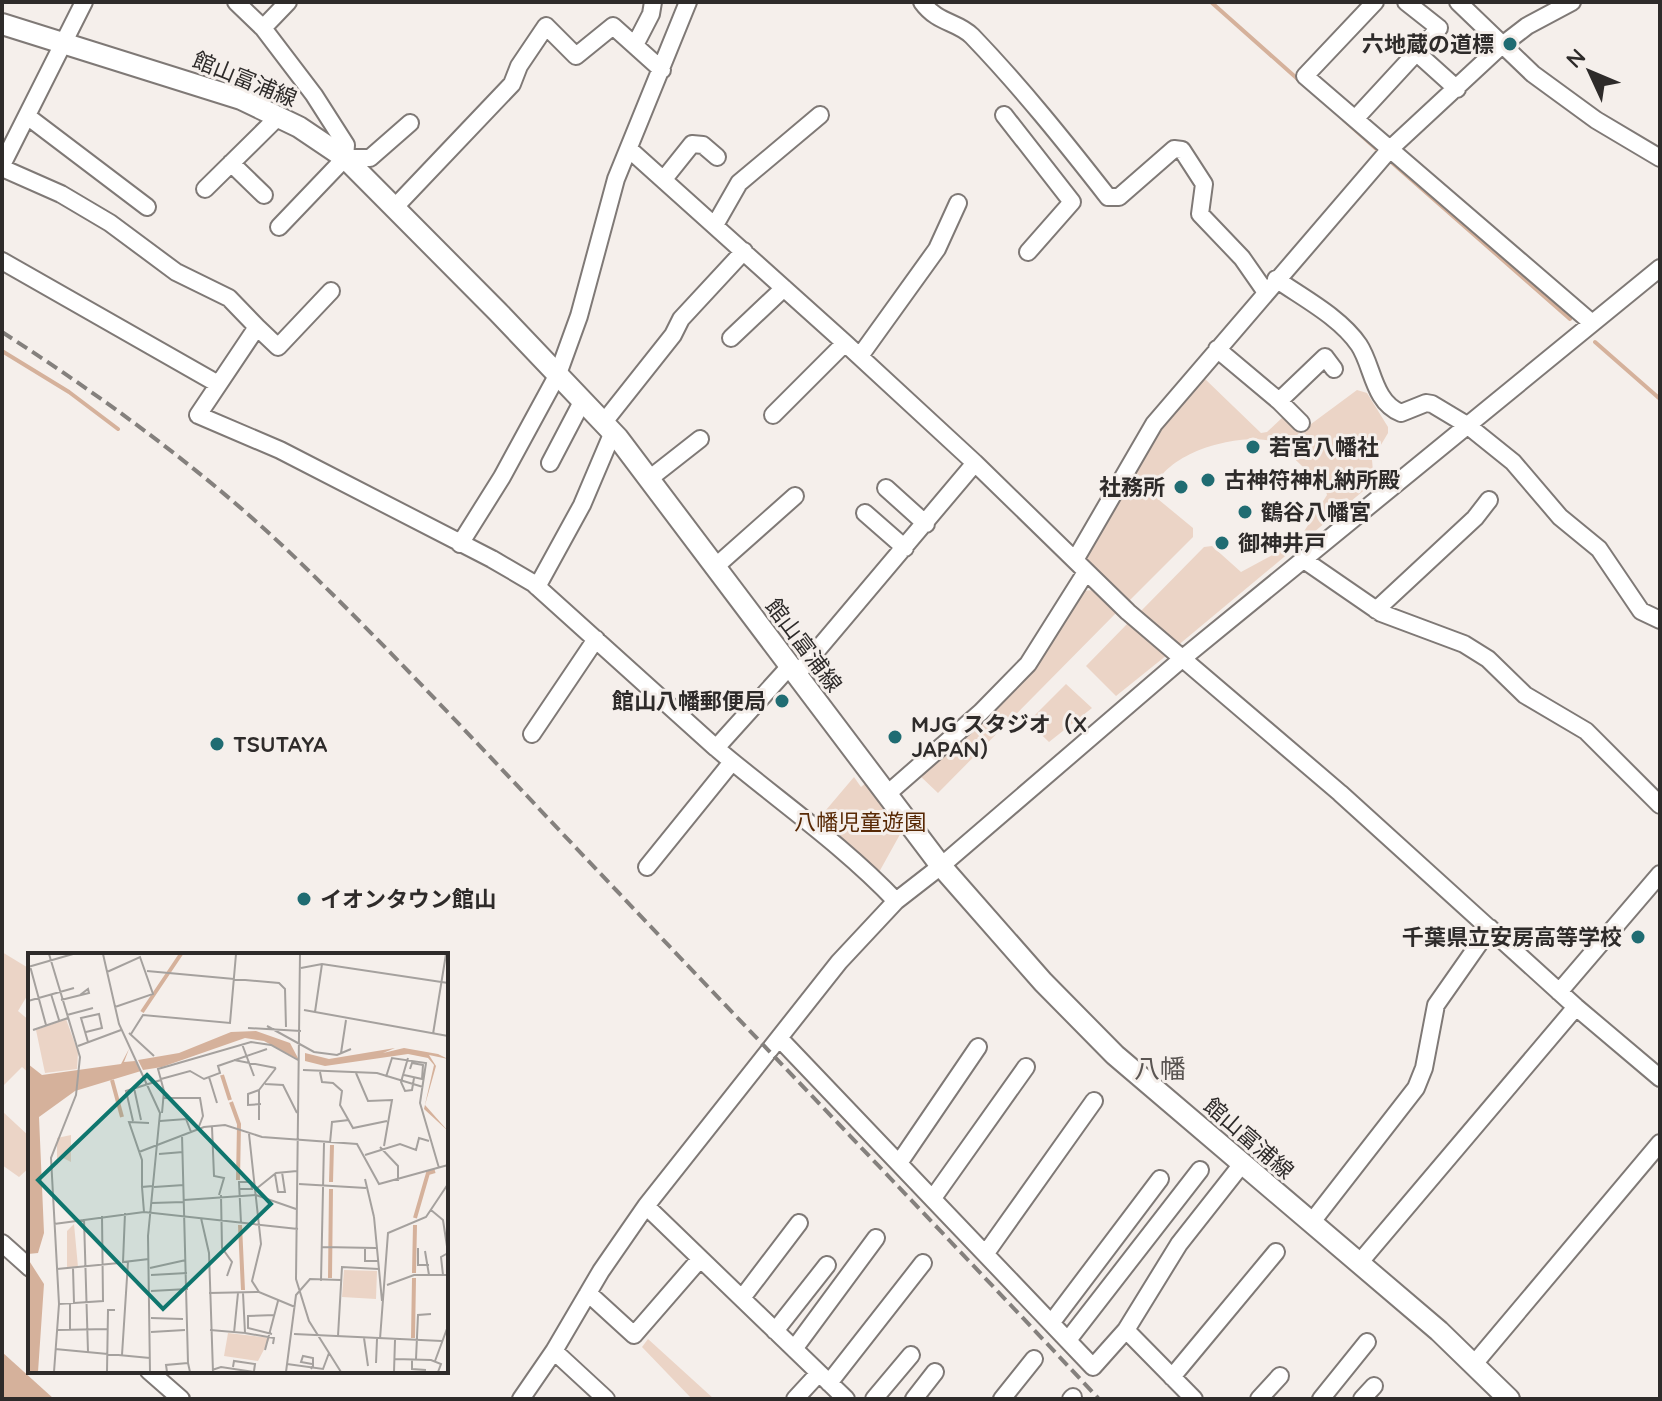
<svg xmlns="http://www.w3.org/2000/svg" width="1662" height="1401" font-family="Quicksand,'Noto Sans JP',sans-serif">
<rect width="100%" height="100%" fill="#f5efeb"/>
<path fill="#ebd4c6" d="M 1197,379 L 1205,379 L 1261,433 L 1267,432 L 1284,416 L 1307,427 L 1357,390 L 1367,393 L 1388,427 L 1388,433 L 1372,460 L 1374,482 L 1176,647 L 1139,613 L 1204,547 L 1212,546 L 1241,572 L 1298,541 L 1327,495 L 1325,488 L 1278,443 C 1243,430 1158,453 1153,495 L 1193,528 L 1193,537 L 1128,602 L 1086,565 L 1088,543 L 1156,426 Z
M 1094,590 L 1118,611 L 938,793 L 918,774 L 984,717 L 1081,591 Z
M 1129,622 L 1167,655 L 1116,696 L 1086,666 Z
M 1066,684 L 1092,708 L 1049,742 L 1028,722 Z
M 854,777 L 861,787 L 867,782 L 903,829 L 878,874 L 815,823 Z
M 2,952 L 30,969 L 30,991 L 18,1011 L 30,1021 L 30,1074 L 22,1067 L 2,1087 Z
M 2,1111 L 30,1137 L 30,1167 L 19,1177 L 2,1165 Z
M 648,1339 L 714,1399 L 692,1399 L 642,1347 Z"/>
<path fill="#d5b19b" d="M 2,1352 L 54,1399 L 2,1399 Z"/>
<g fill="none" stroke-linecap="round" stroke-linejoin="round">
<path stroke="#d5b19b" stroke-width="4" d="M 1211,2 L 1301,82
M 1344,120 L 1382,154
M 1389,160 L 1570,319
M 1595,342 L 1660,399
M 2,351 L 69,392 L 118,429"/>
<defs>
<path id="minor" d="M 236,2 L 263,28 L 314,95 L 346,145 L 345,158 L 279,227
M 922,2 C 938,24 957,21 972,36 C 1021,87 1065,142 1108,197 L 1119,197 L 1174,149 L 1182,150 L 1204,184 L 1200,214 L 1242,258 L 1265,291
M 1375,2 L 1305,76 L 1592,323
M 1458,2 L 1533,74 L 1596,120 L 1660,158
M 263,28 L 288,2
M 635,45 L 651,14 L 653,2
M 1417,53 L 1457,89
M 1004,115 L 1072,202 L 1028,252
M 27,116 L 147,207
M 1355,119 L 1439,28 L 1406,2
M 629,149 L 845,343 L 975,463 L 1128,612 L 1340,793 L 1576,1007 L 1660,1078
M 345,158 L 370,158 L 410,123
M 231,163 L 264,195
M 2,165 L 84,2
M 2,168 L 61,194 L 110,223 L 176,272 L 229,298 L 257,327
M 664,179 L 692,144 L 703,145 L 717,157
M 205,189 L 279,116
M 395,207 L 512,84 L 519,66 L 546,26 L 576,56 L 613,26 L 662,70
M 715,225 L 739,183 L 820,115
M 2,261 L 218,384
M 1276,279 C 1303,298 1340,317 1359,345 C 1373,366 1373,402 1401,413 L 1426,403 L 1432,404 L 1467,425 L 1513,462 L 1560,517 L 1599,549 L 1641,611 L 1660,620
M 331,291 L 278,347 L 257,327 L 198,415 L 280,450 L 492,559 L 533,583 L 716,748
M 731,338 L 784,288
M 1217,349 L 1279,401 L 1301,423
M 860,356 L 937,249 L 958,203
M 1279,401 L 1325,357 L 1334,369
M 773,415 L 845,343
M 604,422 L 673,335 L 681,319 L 744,251
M 550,463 L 583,400
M 649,479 L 700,439
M 886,488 L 926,524
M 865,513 L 905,548
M 460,544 L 502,477 L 558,374 L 579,316 L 616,179 L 688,2
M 1075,560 L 1154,424 L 1390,149 L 1501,46 L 1527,26 L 1572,2
M 1304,560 L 1381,613 L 1464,644 L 1488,659 L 1525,695 L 1586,731 L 1660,805
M 715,567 L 795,496
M 537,587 L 582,505 L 613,432
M 1376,610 L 1475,518 L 1489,500
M 790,666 L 716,748 C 776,799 842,844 896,901
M 797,674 L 975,463
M 532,734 L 596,639
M 886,795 L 981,712 L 1028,664 L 1086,572
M 647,867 L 732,762
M 1559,992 L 1660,874
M 780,1039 L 1093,1367 L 1126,1330 L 1179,1244 L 1242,1164
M 899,1163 L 978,1047
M 933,1198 L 1026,1067
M 646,1206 L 846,1399
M 1311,1223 L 1416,1088 L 1424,1068 L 1436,1005 L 1490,928
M 2,1243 L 30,1268
M 986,1253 L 1094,1101
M 1360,1262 L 1576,1007
M 588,1293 L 634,1335 L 700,1259
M 742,1298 L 799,1223
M 1052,1322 L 1160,1179
M 1126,1330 L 1194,1399
M 775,1331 L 827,1265
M 1068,1340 L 1200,1170
M 794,1349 L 876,1238
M 554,1351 L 606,1399
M 1474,1364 L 1660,1143
M 149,1371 L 181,1399
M 1172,1377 L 1276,1252
M 829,1383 L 923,1263
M 521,1399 L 554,1351 L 601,1271 L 646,1206 L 839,962 L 896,901 L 941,866 L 1183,658 L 1660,268
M 795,1399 L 819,1373
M 874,1399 L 911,1355
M 914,1399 L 935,1372
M 1002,1399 L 1034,1359
M 1071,1399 L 1073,1397
M 1259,1399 L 1280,1376
M 1321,1399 L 1367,1342
M 1362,1399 L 1374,1386"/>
<path id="major" d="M 2,24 L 241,99 L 299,127 L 345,158 L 498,312 L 618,438 L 941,866 L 1043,982 L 1115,1055 L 1439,1331 L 1509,1399"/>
</defs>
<use href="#minor" stroke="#7f7976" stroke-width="20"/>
<use href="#major" stroke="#7f7976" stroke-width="24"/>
<use href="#minor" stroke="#fff" stroke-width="16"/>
<use href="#major" stroke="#fff" stroke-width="20"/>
<path stroke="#84807d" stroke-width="4" stroke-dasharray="12 6" stroke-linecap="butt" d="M 2,332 C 112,403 218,481 311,573 C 416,676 515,784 616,890 C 777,1060 939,1228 1099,1399"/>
</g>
<g fill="#206c72" stroke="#f5efeb" stroke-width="3">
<circle cx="1510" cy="44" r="8"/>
<circle cx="1253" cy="447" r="8"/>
<circle cx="1208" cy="480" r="8"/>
<circle cx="1181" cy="487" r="8"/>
<circle cx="1245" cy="512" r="8"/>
<circle cx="1222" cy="543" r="8"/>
<circle cx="782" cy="701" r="8"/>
<circle cx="895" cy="737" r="8"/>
<circle cx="217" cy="744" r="8"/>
<circle cx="304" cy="899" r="8"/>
<circle cx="1638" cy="937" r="8"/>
</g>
<g text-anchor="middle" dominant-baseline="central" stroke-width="6" stroke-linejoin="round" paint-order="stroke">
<g font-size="22" font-weight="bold" fill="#2e2b2a" stroke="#f5efeb" text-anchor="start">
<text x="1494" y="44" text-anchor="end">六地蔵の道標</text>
<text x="1269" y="447">若宮八幡社</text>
<text x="1224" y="480">古神符神札納所殿</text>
<text x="1165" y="487" text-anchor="end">社務所</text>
<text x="1261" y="512">鶴谷八幡宮</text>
<text x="1238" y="543">御神井戸</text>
<text x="766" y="701" text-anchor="end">館山八幡郵便局</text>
<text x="911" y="724">MJG スタジオ（X<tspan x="911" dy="25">JAPAN）</tspan></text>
<text x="233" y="744">TSUTAYA</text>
<text x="320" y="899">イオンタウン館山</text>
<text x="1622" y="937" text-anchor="end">千葉県立安房高等学校</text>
</g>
<g font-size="22" fill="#2e2b2a" stroke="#f5efeb">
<text transform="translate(245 79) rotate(22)">館山富浦線</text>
<text transform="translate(804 645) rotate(53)">館山富浦線</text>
<text transform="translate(1249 1138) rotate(41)">館山富浦線</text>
</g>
<g font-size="22" fill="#582905" stroke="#f5efeb">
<text x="860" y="822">八幡児童遊園</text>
</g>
<g font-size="26" fill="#5a5552" stroke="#f5efeb">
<text x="1160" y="1068">八幡</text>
</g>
</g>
<g transform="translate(28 953)">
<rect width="420" height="420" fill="#f5efeb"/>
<path d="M 38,66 L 50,99 L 49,116 L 17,120 L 8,77 ZM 43,182 L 43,209 L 33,204 L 29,212 L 29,185 ZM 46,271 L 50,314 L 39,314 L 39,278 ZM 316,317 L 349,318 L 348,346 L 314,344 ZM 200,380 L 242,385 L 230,408 L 196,403 Z" fill="#ebd4c6"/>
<path d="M 228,78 L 262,90 L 271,107 L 236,88 L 217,85 L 134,114 L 115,117 L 110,107 L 151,100 L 203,79 ZM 367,95 L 355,100 L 376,95 L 410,101 L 420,106 L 401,102 L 408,113 L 397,152 L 420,178 L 396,156 L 406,112 L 400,105 L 380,101 L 297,113 L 277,108 L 277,100 L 301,106 ZM 101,96 L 96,109 L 107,108 L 113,118 L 47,138 L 11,164 L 16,280 L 10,300 L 0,301 L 0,111 L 14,122 L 93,111 ZM 0,306 L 16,331 L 10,419 L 0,419 Z" fill="#d5b19b"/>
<path fill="none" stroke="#d5b19b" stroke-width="4" d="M 114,59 L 153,1M 194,122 L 202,147M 84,127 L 94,164M 203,149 L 211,171 L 210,227M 303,229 L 304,192M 387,265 L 400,220 L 407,218M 212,272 L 215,337M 386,320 L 387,272M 302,325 L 303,236M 385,385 L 386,325"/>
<path fill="none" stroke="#a5a19e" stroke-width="2" d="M 21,1 L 52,104 L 48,142 L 23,205 L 31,351 L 26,419M 75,1 L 91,71 L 132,160 L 120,283 L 122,419M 272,1 L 268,326 L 281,368 L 313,419M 2,13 L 18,72M 0,14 L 45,1M 273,15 L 294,11 L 420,30M 119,18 L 251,30 L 257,36 L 258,74M 79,19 L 112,4 L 125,41 L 87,54M 23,41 L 31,67M 33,47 L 61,40 L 60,36 L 52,42M 0,48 L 46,35M 276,57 L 420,83M 287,59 L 294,11M 39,62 L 65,55M 239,73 L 286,99 L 309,102 L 323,96M 220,75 L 273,78M 5,77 L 40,65M 58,79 L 74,75 L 71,61 L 53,65 L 60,89M 101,80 L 126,103M 103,81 L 115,62 L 202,70 L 208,1M 405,81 L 418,1M 214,91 L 226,123M 50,93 L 93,77M 313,100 L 318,67M 380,105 L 373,129 L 377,138 L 384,137 L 386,125M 206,107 L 248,115M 275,117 L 349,120 L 395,134M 292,119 L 294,129 L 305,130 L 314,138 L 312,152 L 325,175 L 359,168M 328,120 L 340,148 L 364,147 L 356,193M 376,122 L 394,126 L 395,112 L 384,110 L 382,116M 181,124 L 189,150M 358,124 L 364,105 L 398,110 L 392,150 L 411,215M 133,126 L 162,118 L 176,126 L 192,120 L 190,113 L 239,96M 237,131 L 255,132 L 269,160M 106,135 L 113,167M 136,145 L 172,145 L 175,163 L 170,176M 233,151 L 220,152 L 220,141 L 231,137 L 248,115M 134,160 L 136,138 L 130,116 L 223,89 L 243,92 L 270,107M 231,167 L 231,137M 105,168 L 98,138 L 133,127M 132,168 L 158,166 L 163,179M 184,174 L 186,223 L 196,225 L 191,242M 221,181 L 233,291 L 224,328 L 231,339M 154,182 L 160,410 L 162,419 L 182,419M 302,190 L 304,169 L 321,167M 352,194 L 370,213 L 370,228M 111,199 L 176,174 L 197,172 L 234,184 L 329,191 L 351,231 L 420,212M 131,201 L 155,199M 337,202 L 372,191 L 388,197 L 391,185 L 401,188M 247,221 L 250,239 L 257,239 L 254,219M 337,226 L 346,264M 271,231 L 338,235M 114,234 L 114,207 L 101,169 L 121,170M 126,234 L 156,232M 211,236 L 224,236 L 223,229 L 211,229 L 213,270M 228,236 L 248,220 L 269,218M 193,242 L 194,295 L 204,309 L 199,323M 156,247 L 228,242 L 268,256M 124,250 L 156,249M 403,257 L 415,267 L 420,300M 116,259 L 114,234 L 125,233M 97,260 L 95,309 L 121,306M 346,264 L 354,348M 173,265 L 181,300 L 185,419M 56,266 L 60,399M 26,271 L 116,259 L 270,276M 294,294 L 348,295M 337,295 L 337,308 L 350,308M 390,295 L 390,312 L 401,312M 397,298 L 401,322M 45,315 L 46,350M 122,315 L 158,307M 29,316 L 91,310M 123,322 L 159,320M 415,322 L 413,304 L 420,300M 293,328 L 296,190M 359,332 L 386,322 L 420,322M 123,338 L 160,336M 181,340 L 231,339 L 267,354M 31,351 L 75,348 L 74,263M 123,365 L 155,366M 29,377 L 80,376M 42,377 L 42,351M 182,377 L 217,380 L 215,340M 123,379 L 157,377M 206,380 L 210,340M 217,380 L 246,385 L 245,391M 244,381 L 220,375 L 220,363 L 247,362M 266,381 L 414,388M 310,383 L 314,314 L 351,316M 336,385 L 340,413M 352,386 L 360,280 L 398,264 L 420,231M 27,396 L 122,405M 237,397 L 250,348M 94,402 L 100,309M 367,406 L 403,407 L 413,411 L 410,419M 384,406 L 384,416 L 398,417M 388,406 L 390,362 L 403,361M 407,408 L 420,373M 348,410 L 349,386M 259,411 L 295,416 L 301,400M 205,414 L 206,408 L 227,411 L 226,418M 283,416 L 285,413 L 285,405 L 275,403 L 273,409 L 284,411M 184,417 L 193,414 L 226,419M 79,419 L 80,357 L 87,357M 139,419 L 138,412 L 160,410M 258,419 L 268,342 L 282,326 L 313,327M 366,419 L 367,387"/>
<path fill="#0f766e" fill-opacity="0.15" stroke="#0f766e" stroke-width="4" d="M 119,122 L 243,251 L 135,356 L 10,227 Z"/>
<rect width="420" height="420" fill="none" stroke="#2e2b2a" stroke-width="4"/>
</g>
<rect width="1662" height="1401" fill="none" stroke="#2e2b2a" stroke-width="8"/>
<g transform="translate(1590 72) rotate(314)" stroke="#f5efeb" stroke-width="6" paint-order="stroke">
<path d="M0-6L14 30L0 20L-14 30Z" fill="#2e2b2a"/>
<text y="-12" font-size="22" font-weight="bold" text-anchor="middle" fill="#2e2b2a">N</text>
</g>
</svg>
